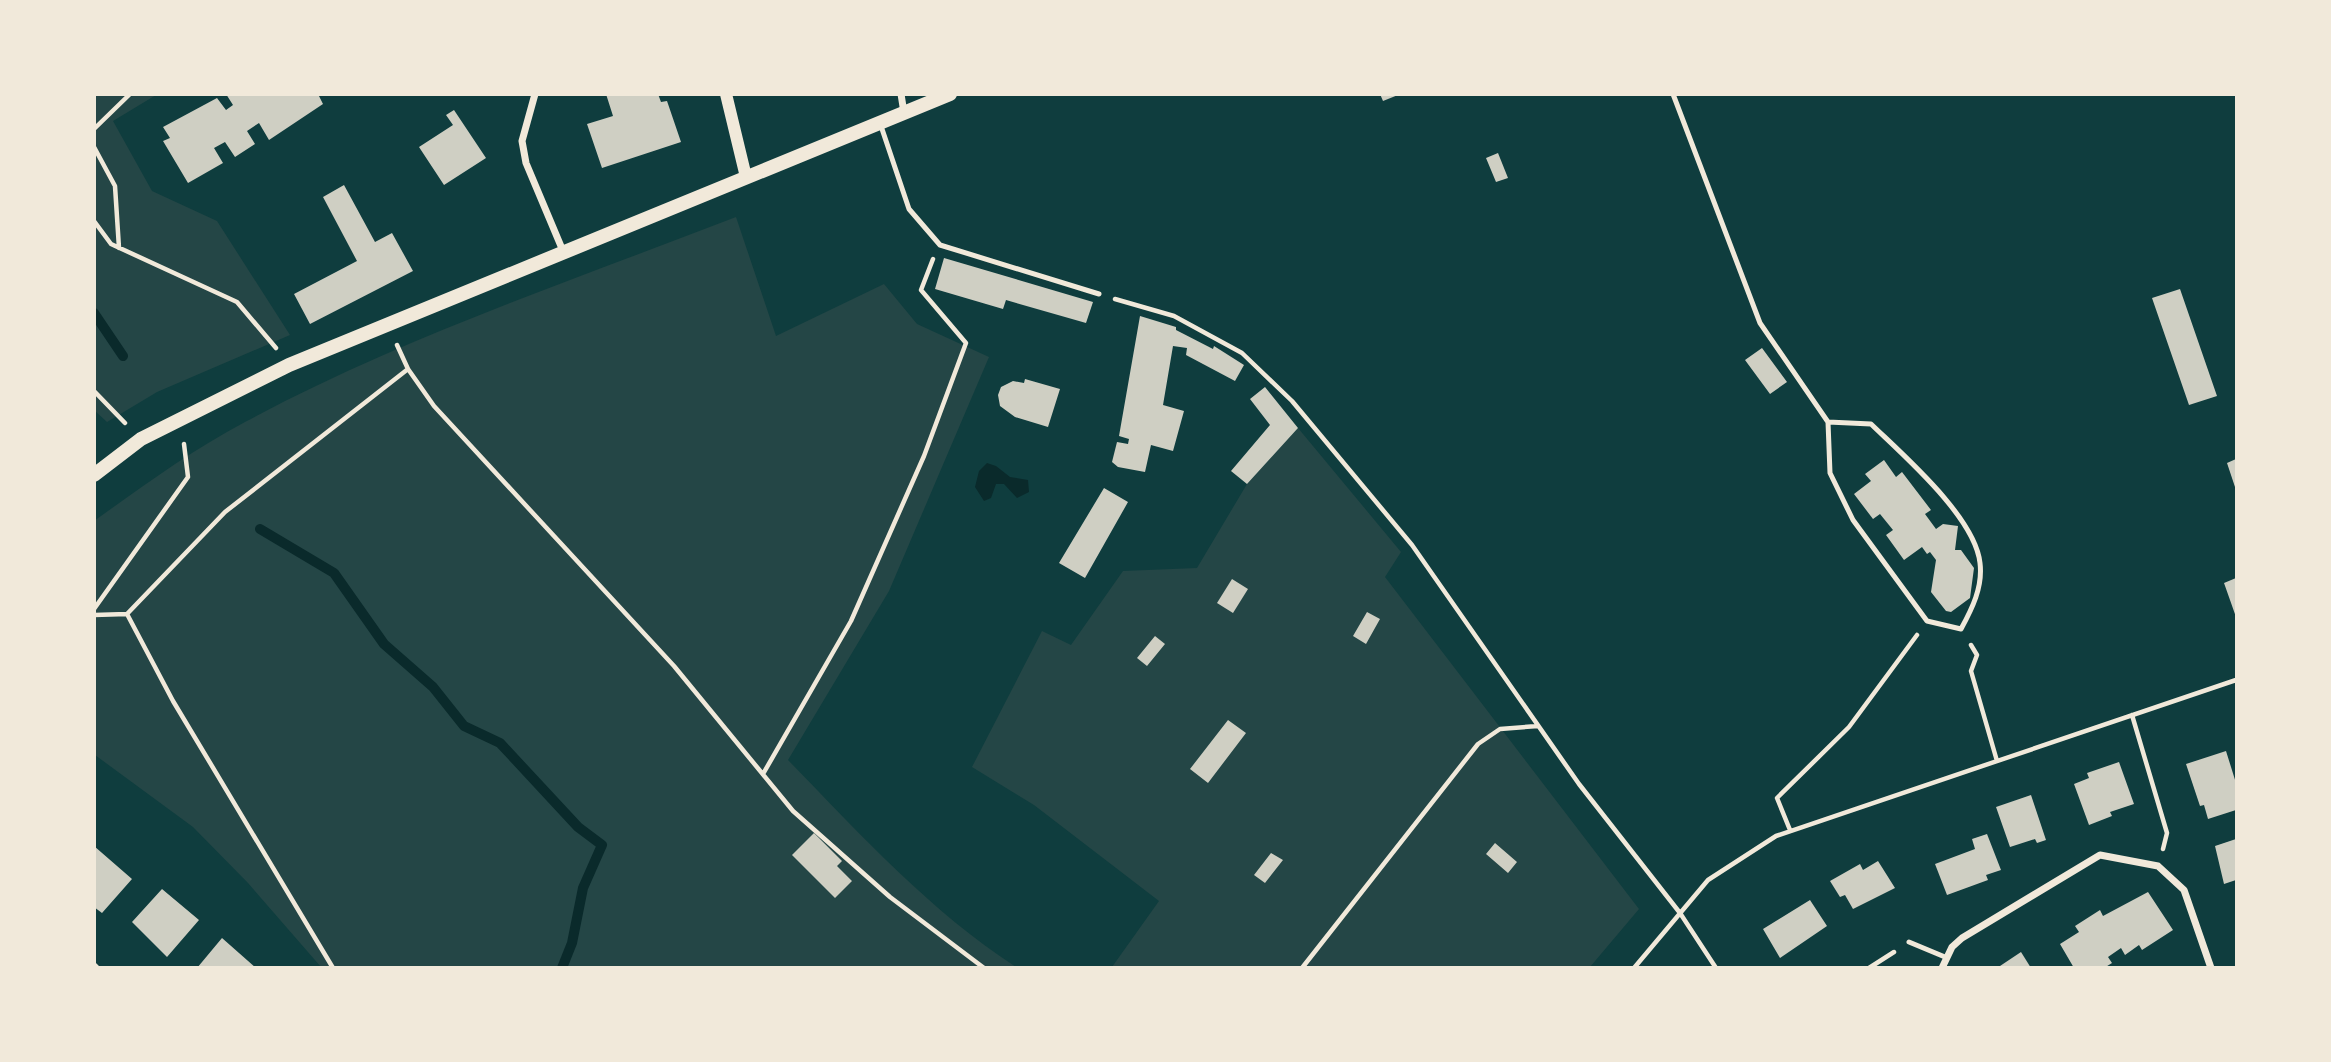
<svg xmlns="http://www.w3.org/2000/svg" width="2331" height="1062" font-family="'Noto Sans',sans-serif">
<rect width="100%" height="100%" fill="#0f3d3e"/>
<path fill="#244646" d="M 94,95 L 156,95 L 113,121 L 152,191 L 217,221 L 290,335 L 157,392 L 107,422 L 94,410 Z
M 736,217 L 776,336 L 884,284 L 917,324 L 989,357 L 889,591 L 788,760 C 860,834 930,911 1016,967 L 321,967 L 248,883 L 193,827 L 95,755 L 94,521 C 143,486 192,450 245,422 C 401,338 571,281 736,217 Z
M 1298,428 L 1401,552 L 1385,577 L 1639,909 L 1590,967 L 1112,967 L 1159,901 L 1034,805 L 972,767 L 1042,631 L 1071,645 L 1123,571 L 1197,568 L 1247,484 Z"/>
<path fill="#0a2a2b" d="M 987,463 L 996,466 L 1010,477 L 1028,480 L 1029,492 L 1017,498 L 1004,484 L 996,484 L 991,498 L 984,501 L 975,487 L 979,471 Z"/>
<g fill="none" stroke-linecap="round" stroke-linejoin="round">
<path stroke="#0a2a2b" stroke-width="10" d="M 94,313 L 123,356
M 260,529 L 334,573 L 384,644 L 433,687 L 464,726 L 500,743 L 578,827 L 602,845 L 583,888 L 572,943 L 562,968"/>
</g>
<path fill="#cfcfc3" d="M 226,94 L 318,94 L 323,104 L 269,140 L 259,123 L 247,131 L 255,144 L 235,157 L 225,142 L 214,148 L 223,163 L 188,183 L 163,141 L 170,138 L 163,127 L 217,98 L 226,110 L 233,105 Z
M 606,94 L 658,94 L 661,102 L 667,101 L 681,142 L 602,168 L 587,124 L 613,116 Z
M 1380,94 L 1398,94 L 1398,95 L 1383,101 Z
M 454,110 L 486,158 L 444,185 L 419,147 L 453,125 L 446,115 Z
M 1498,153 L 1508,178 L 1496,182 L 1486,158 Z
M 344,185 L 375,242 L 392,233 L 413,271 L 310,324 L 294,294 L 357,261 L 323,197 Z
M 944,258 L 1093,302 L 1086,323 L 1006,300 L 1003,309 L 935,289 Z
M 2180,289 L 2217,396 L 2189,405 L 2152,298 Z
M 1140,316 L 1176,327 L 1176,330 L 1213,349 L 1214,346 L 1244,365 L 1235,381 L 1186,355 L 1187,348 L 1173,346 L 1163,405 L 1184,411 L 1173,451 L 1151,445 L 1145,472 L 1118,467 L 1112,462 L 1117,442 L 1128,444 L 1129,439 L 1119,436 Z
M 1762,348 L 1787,382 L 1770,394 L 1745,360 Z
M 1025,379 L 1060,389 L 1048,427 L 1015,417 L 1000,406 L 998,395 L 1001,387 L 1013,381 L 1024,383 Z
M 1265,387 L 1298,428 L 1247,484 L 1231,471 L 1270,425 L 1250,399 Z
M 2236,459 L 2236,490 L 2227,463 Z
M 1884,460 L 1896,477 L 1902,472 L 1931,510 L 1925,514 L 1936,529 L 1943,524 L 1958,526 L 1955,550 L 1961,550 L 1974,568 L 1970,598 L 1951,612 L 1946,611 L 1931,592 L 1936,560 L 1930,552 L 1927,554 L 1922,547 L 1904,560 L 1886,535 L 1893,530 L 1880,514 L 1873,519 L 1854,494 L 1871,481 L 1865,474 Z
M 1104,488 L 1128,502 L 1085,578 L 1059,563 Z
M 2236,578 L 2236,617 L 2224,583 Z
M 1232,579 L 1248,589 L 1233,613 L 1217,603 Z
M 1367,612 L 1380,619 L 1366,644 L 1353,636 Z
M 1155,636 L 1165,644 L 1147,666 L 1137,658 Z
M 1228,720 L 1246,733 L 1208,783 L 1190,769 Z
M 2226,751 L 2236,783 L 2236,810 L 2208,819 L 2204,805 L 2200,806 L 2186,764 Z
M 2119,762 L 2134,804 L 2110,812 L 2112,816 L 2089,825 L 2074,784 L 2089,778 L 2087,773 Z
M 2031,795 L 2046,840 L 2037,843 L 2035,839 L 2010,847 L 1996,807 Z
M 814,833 L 842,861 L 837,866 L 852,881 L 835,898 L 792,855 Z
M 1987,834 L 2001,870 L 1986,875 L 1988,880 L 1947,895 L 1935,864 L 1975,849 L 1972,839 Z
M 2236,839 L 2236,880 L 2224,884 L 2215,846 Z
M 1495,843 L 1517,862 L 1508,873 L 1486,854 Z
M 94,846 L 132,879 L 102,913 L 94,907 Z
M 1271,853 L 1283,860 L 1265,883 L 1254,875 Z
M 1878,861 L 1895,888 L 1853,909 L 1845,895 L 1840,897 L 1830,881 L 1860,864 L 1863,870 Z
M 162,889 L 199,920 L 167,957 L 132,922 Z
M 2148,892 L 2173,930 L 2142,950 L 2139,945 L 2125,955 L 2121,948 L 2108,957 L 2112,963 L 2104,968 L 2074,968 L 2060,944 L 2079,932 L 2075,926 L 2100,910 L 2103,916 Z
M 1810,900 L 1827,926 L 1780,958 L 1763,929 Z
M 222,938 L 256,968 L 197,968 Z
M 2021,952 L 2031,968 L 1997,968 Z"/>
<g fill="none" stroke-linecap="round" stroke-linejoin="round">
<path stroke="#f1e9da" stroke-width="4.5" d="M 94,129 L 130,94
M 94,147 L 115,186 L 119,248
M 94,221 L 111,244 L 237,302 L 276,348
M 1115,299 L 1174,316 L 1242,353 L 1292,401 L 1412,545 L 1579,784 L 1680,913 L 1716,968
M 397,345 L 408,369 L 434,406 L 674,666 L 793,811 L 890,897 L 984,968
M 94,391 L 125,423
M 94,609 L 188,477 L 184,444
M 127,614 L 173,701 L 333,968
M 94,615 L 127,614 L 225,512 L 408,369
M 1971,645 L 1977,655 L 1971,671 L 1997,761
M 2132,715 L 2167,833 L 2163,849
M 763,774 L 851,621 L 924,456 L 966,343 L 921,290 L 933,259
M 1790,830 L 1777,798 L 1849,727 L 1917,635
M 1302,968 L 1478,744 L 1500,729 L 1538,726
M 1634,968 L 1708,880 L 1776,836 L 2236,680
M 1869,968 L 1894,952"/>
<path stroke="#f1e9da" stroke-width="5" d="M 1673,94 L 1760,323 L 1828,422 L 1830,473 L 1853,520 L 1927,621 L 1961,629 C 1972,609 1983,587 1980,563 C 1975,517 1903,455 1871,424 L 1828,422
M 880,123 L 909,209 L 940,245 L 1099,294
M 1909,942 L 1945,957"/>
<path stroke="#f1e9da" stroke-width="7" d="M 535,94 L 522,141 L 526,163 L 563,251
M 901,94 L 904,113
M 94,966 L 96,968
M 1942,968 L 1952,947 L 1962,938 L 2100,855 L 2158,866 L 2184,890 L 2211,968"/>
<path stroke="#f1e9da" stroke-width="12" d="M 726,94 L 746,177"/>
<path stroke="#f1e9da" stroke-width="14" d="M 94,475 L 141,439 L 289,365 L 950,94"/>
</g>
<rect width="2331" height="1062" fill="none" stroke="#f1e9da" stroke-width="192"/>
</svg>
